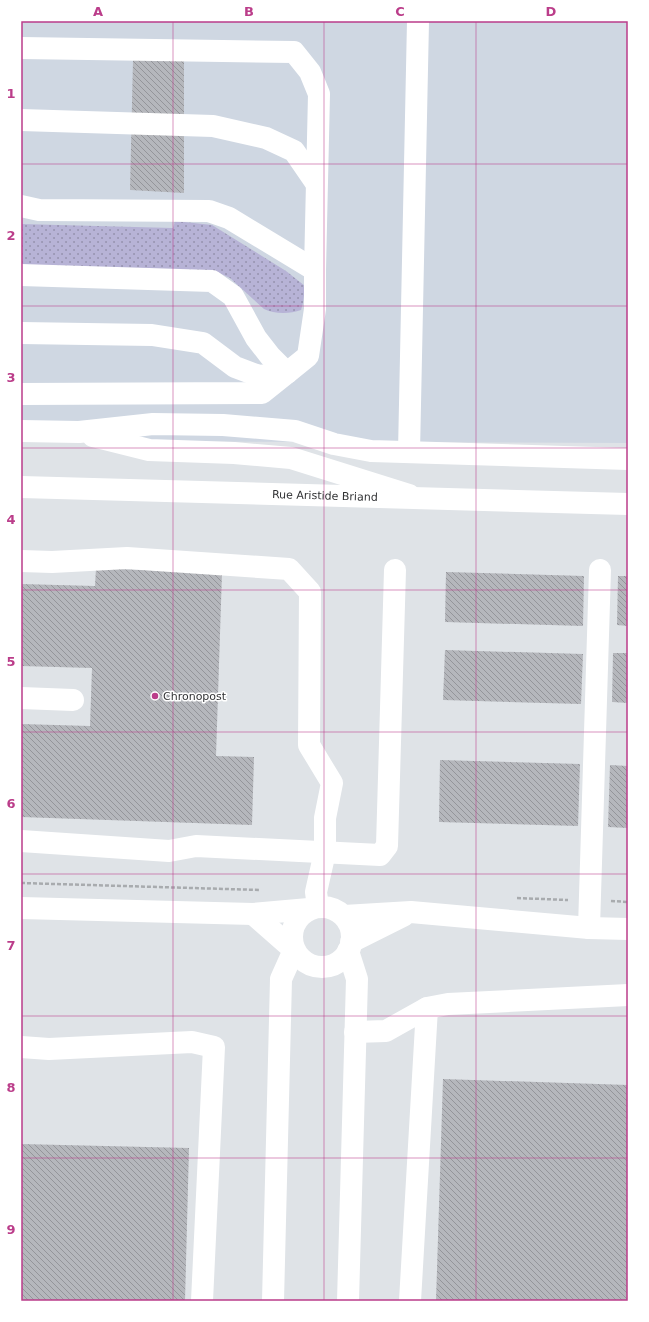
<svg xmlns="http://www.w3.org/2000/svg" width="649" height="1322" font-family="'DejaVu Sans',sans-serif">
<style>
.built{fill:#cfd7e2}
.grass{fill:url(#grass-dots)}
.building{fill:url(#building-back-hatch)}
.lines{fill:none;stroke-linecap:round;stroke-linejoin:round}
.path{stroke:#a8abae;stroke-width:2.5;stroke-dasharray:4 2;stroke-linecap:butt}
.minor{stroke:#fff;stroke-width:22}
.major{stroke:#fff;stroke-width:22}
.grid{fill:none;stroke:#bb3d8a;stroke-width:1;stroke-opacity:0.55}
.poi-dot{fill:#bb3d8a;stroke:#fff;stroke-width:1.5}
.labels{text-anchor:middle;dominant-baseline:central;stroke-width:3;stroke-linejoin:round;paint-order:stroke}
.street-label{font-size:11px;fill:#313234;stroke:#fff}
.poi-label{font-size:11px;fill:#313234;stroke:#fff;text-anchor:start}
.neatline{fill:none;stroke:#bb3d8a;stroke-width:1.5}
.grid-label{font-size:13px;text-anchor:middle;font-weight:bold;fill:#bb3d8a}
</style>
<defs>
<pattern id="grass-dots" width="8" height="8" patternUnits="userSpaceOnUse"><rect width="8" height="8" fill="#b7b3d6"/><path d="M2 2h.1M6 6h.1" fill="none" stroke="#9592ae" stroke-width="1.8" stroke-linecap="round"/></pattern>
<pattern id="building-back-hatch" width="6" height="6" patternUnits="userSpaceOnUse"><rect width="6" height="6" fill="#b5b7bc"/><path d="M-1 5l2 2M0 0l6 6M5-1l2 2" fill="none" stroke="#94959a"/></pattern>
</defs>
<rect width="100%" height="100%" fill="#dfe3e7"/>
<!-- built -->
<path class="built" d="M21 21H628V443L21 441Z"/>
<!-- grass -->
<path class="grass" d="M175 221 212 225 286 271 305 286 303 303 301 310C290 314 274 314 264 309L230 278 215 271 21 265V224L173 228Z"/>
<!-- building -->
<g class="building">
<path d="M184 59V193L130 190 133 60Z"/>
<path d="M96 568 222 573 216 756 254 757 252 825 21 817V724L90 726 92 668 21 666V584L95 586Z"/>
<path d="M446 572 584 576 583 626 445 622Z"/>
<path d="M618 576H628V626L617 625Z"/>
<path d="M445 650 583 654 581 704 443 700Z"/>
<path d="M613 653H628V703L612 702Z"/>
<path d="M440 760 580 764 578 826 439 822Z"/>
<path d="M610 765 628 766V828L608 827Z"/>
<path d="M443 1079 628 1085V1301H436Z"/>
<path d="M21 1144 189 1148 185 1301H21Z"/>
</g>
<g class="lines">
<!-- path -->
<g class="path">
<path d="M21 883 260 890"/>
<path d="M517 898 568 900"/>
<path d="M611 901 628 902"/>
</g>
<!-- minor -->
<g class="minor">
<path d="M21 48 294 52 310 72 319 94 315 270"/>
<path d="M21 120 213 126 266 138 294 151 316 183"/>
<path d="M21 206 39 210 209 211 229 218 315 270V309L308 356 287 373 259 376 235 367 203 343 152 335 21 333"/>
<path d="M21 275 212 281 233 296 256 338 270 356 287 373 262 393 21 394"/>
<path d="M21 431 79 432 153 424 223 425 295 431 334 444 371 451 628 459"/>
<path d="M93 436 149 450 234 453 291 458 409 495"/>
<path d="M409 452 418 21"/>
<path d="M21 561 52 562 127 558 289 569 310 592 309 745 332 783 325 818V852L316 892 318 907"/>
<path d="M21 698 73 700"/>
<path d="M21 841 169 851 196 846 380 855 387 846 395 570"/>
<circle cx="322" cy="937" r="30"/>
<path d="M21 908 253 914 309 909"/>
<path d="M253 914 294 950 281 979 273 1301"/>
<path d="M344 916 411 912 589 928 628 929"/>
<path d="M589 928 600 570"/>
<path d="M351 942 403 916"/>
<path d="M355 1032 386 1031 427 1008 448 1004 628 995"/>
<path d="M21 1047 49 1049 192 1042 214 1047 202 1301"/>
<path d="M348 1301 357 979 348 951"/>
<path d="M410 1301 427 1008"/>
</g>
<!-- major -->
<path class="major" id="s1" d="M21 487 628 504"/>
</g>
<!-- grid -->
<path class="grid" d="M173 21V1301M324 21V1301M476 21V1301M21 164H628M21 306H628M21 448H628M21 590H628M21 732H628M21 874H628M21 1016H628M21 1158H628"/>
<!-- markers -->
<circle class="poi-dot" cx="155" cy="696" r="4"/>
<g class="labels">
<!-- street labels -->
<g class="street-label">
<text stroke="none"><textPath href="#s1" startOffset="304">Rue Aristide Briand</textPath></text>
</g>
<!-- poi labels -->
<g class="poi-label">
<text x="163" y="696">Chronopost</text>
</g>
</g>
<!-- border -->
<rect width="649" height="1322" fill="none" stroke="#ffffff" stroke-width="44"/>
<rect x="22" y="22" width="605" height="1278" class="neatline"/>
<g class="grid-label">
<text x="98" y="16">A</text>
<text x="249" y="16">B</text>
<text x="400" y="16">C</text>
<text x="551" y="16">D</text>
<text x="11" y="98">1</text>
<text x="11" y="240">2</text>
<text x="11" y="382">3</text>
<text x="11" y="524">4</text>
<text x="11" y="666">5</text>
<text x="11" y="808">6</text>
<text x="11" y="950">7</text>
<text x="11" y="1092">8</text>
<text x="11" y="1234">9</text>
</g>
</svg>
